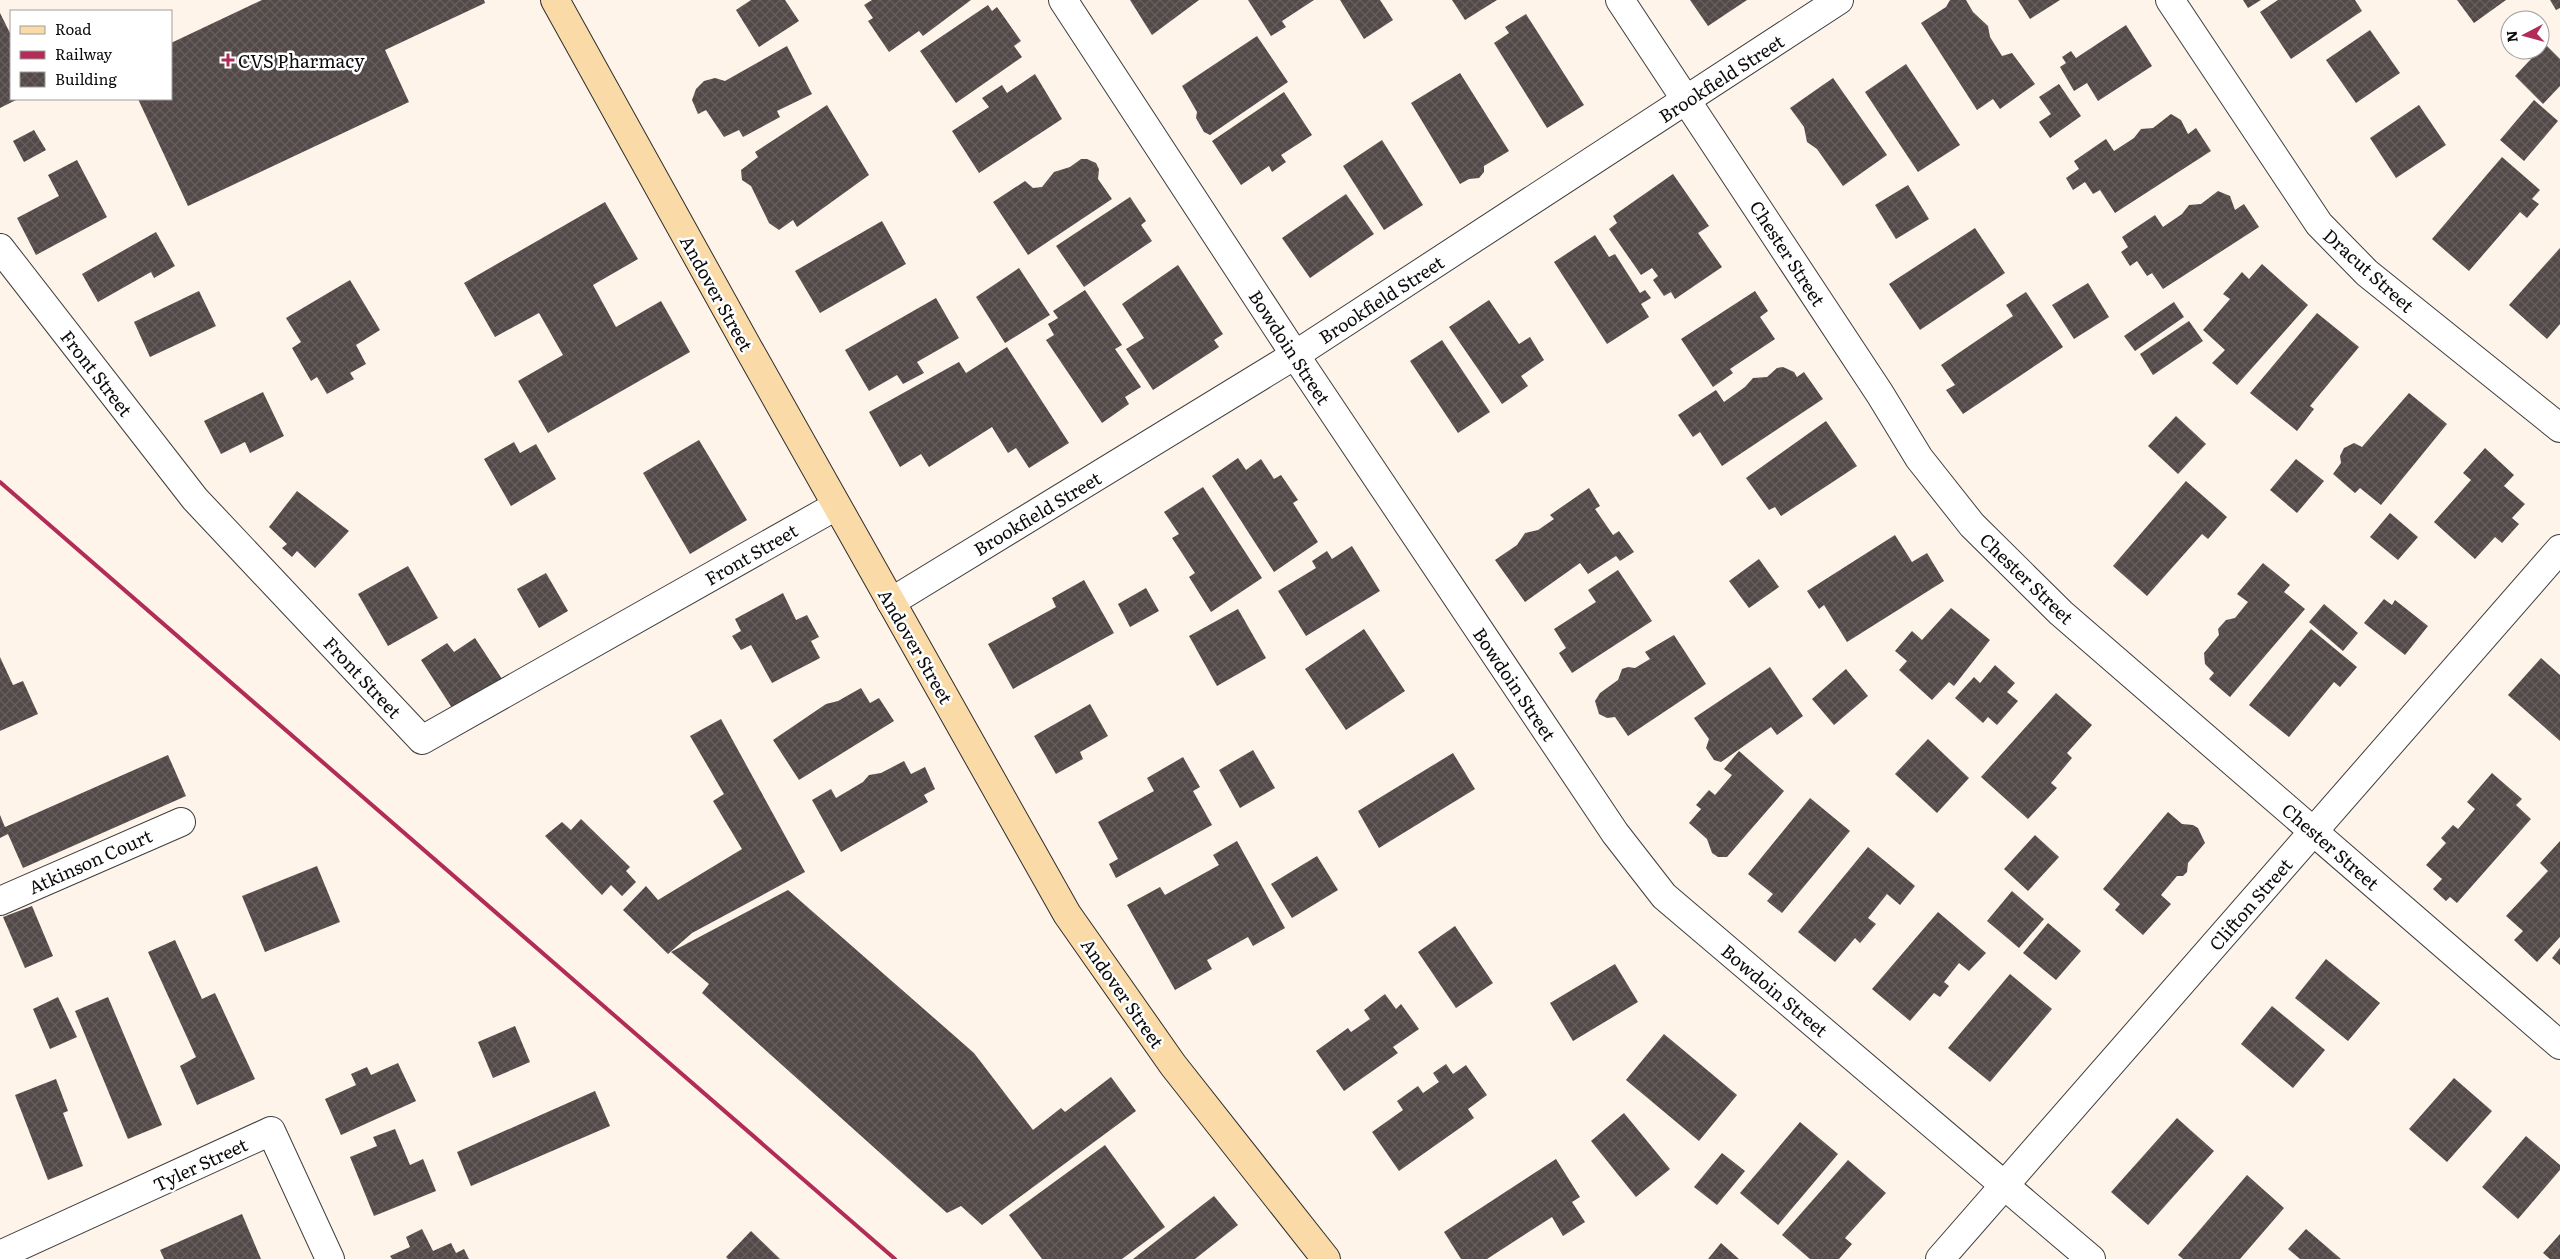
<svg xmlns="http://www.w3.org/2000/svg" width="2560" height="1259" font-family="Literata,serif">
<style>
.building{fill:url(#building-cross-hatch)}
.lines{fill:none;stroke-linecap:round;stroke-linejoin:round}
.street-casing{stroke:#3e3e3e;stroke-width:30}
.secondary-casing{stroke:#2d2d2d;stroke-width:30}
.street{stroke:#fff;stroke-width:28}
.secondary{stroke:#fadba8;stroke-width:28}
.rail{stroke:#b12c56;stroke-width:4}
.poi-dot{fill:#b12c56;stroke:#fff;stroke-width:2}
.labels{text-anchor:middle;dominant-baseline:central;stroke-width:5;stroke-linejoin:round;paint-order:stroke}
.poi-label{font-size:18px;fill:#0b0b0b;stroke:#fff;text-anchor:start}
.street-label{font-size:18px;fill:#0b0b0b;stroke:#fff}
</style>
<defs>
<pattern id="building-cross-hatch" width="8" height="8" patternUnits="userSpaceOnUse" patternTransform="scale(1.25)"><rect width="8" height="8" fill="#524948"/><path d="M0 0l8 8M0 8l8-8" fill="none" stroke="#665f5e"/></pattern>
</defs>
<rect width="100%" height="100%" fill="#fef4e9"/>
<!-- building -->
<g class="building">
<path d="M262 0H484L485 3 385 50 409 102 188 206 138 99H171V43Z"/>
<path d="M751 0H785L799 21 759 47 736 10Z"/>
<path d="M872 0H971L923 36 919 31 889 52 868 21 873 18 864 5Z"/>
<path d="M1130 0H1199L1152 35Z"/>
<path d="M1248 0H1314L1282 21 1286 27 1271 36Z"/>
<path d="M1340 0H1380L1393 20 1364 39Z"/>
<path d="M1452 0H1497L1465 20Z"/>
<path d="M1690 0H1747L1708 26Z"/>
<path d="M1950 0H1966L1973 12 1988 26 1990 37 2002 56 2012 53 2035 84 2000 109 1993 99 1977 110 1921 23 1946 7Z"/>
<path d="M2018 0H2060L2030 19Z"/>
<path d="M2243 0H2261L2248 8Z"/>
<path d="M2278 0H2355L2362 11 2291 59 2260 12Z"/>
<path d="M2457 0H2506L2474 23Z"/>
<path d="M2550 0H2560V8L2556 10Z"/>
<path d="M988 5 992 11 997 7 1021 41 1014 46 1022 57 956 103 920 51Z"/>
<path d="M0 13 11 35V99H18L0 108Z"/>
<path d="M1526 14 1584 105 1547 128 1494 43 1509 33 1505 27Z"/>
<path d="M2126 25 2152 66 2098 101 2087 83 2074 91 2060 67 2066 63 2062 57 2071 51 2076 58Z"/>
<path d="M2370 30 2400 73 2356 103 2326 60Z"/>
<path d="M1257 36 1288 82 1210 135 1204 132 1196 118 1197 112 1182 86Z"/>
<path d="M2545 44 2560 59V86L2543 104 2515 76Z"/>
<path d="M787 46 812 94 777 111 780 117 743 137 739 130 724 137 706 110 698 114 692 100 696 89 704 81 715 78 725 81Z"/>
<path d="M1906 64 1960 145 1918 172 1865 92Z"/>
<path d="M1460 73 1509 151 1484 166V172L1479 178 1469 179 1460 184 1411 103Z"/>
<path d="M1035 74 1062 119 979 173 952 131 989 107 982 98 1002 85 1007 93Z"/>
<path d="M1833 78 1887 155 1843 186 1817 149 1807 142 1804 127 1790 108Z"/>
<path d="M2059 84 2081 116 2050 138 2039 122 2051 114 2039 97Z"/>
<path d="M1284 92 1312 135 1281 155 1286 162 1272 172 1269 166 1241 185 1212 141Z"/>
<path d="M2534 100 2558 121 2524 161 2500 140Z"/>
<path d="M827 105 869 175 797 227 793 220 779 230 769 223 751 186 742 180 741 170 758 157 755 152Z"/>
<path d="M2419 105 2446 145 2396 178 2370 138Z"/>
<path d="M2171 114 2181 120 2188 134 2196 128 2211 151 2115 213 2100 190 2093 194 2085 182 2073 190 2066 178 2079 169 2074 161 2106 139 2114 151 2134 138 2141 129 2153 128Z"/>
<path d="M34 130 46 150 24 162 13 141Z"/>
<path d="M1382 140 1423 205 1384 230 1343 166Z"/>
<path d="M2502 157 2540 190 2532 199 2539 204 2527 218 2520 212 2469 271 2432 239Z"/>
<path d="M1081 159H1087L1096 163 1099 169 1098 179 1112 199 1028 255 993 202 1025 181 1033 188 1042 187 1054 172 1070 167Z"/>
<path d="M77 160 107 217 36 255 17 218 59 196 48 175Z"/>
<path d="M1673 174 1709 226 1698 233 1722 267 1675 299 1671 292 1664 296 1653 280 1658 276 1652 268 1641 275 1609 229 1617 223 1613 216Z"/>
<path d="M1908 185 1929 219 1896 239 1875 205Z"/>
<path d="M2218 191 2230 196 2235 210 2244 204 2259 227 2163 289 2152 273 2147 276 2137 261 2130 266 2121 252 2128 247 2122 237 2155 215 2163 227 2182 214 2189 205 2201 204Z"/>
<path d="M1346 194 1374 234 1310 278 1282 238Z"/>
<path d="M1130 197 1146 221 1141 225 1152 241 1084 287 1056 246Z"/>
<path d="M605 202 638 259 593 285 616 327 661 301 690 352 548 433 518 381 563 355 539 313 495 337 464 283Z"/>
<path d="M882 221 906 264 820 313 795 271Z"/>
<path d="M1975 228 2005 273 1920 330 1889 284Z"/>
<path d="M156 232 175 266 154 278 151 272 98 302 82 274Z"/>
<path d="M1595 235 1609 257 1615 254 1640 293 1645 290 1651 298 1641 304 1649 317 1607 344 1554 262Z"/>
<path d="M2560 248V324L2547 339 2509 305Z"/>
<path d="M2262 264 2308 305 2237 385 2212 363 2225 350 2203 330 2230 299 2223 294 2242 272 2249 279Z"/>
<path d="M1178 265 1223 334 1214 340 1219 347 1153 390 1126 349 1144 338 1122 304Z"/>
<path d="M1019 268 1050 315 1005 343 976 297Z"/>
<path d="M350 280 380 330 356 345 366 364 350 373 354 379 327 394 317 377 311 381 292 348 301 342 286 318Z"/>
<path d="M2088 283 2109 317 2074 339 2052 305Z"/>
<path d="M1085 290 1122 345 1115 349 1141 387 1125 397 1129 404 1102 423 1046 340 1054 335 1048 324 1058 318 1053 311Z"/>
<path d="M199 291 216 326 150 357 134 322Z"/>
<path d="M1755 291 1768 311 1760 317 1775 339 1730 369 1733 373 1713 387 1681 339Z"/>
<path d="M2026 292 2063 347 1963 414 1946 390 1955 385 1941 365 2013 316 2006 305Z"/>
<path d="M936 298 959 338 917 362 924 373 903 384 897 375 869 391 845 350Z"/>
<path d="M1489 300 1519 344 1530 337 1544 360 1521 376 1528 386 1502 404 1449 327Z"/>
<path d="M2174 302 2184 317 2135 351 2124 336Z"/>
<path d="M2317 313 2359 347 2310 406 2314 409 2297 431 2250 393Z"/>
<path d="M2189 321 2203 341 2153 375 2140 354Z"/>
<path d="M1442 340 1490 412 1458 433 1410 361Z"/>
<path d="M1007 347 1069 443 1029 468 1016 448 1008 453 992 427 929 467 921 454 900 467 869 412 959 362 966 373Z"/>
<path d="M1783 367 1794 372 1797 377 1804 372 1823 399 1722 466 1700 432 1693 437 1678 415 1716 390 1724 402 1745 387 1753 378 1767 377 1777 368Z"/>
<path d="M263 392 284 436 250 453 245 442 221 454 204 421Z"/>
<path d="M2409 393 2447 424 2381 505 2360 488 2355 493 2333 474 2341 463 2340 456 2344 448 2354 443 2362 447Z"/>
<path d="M2176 416 2206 444 2178 474 2148 446Z"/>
<path d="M1826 421 1857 466 1781 516 1775 507 1769 510 1746 478Z"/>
<path d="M699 440 747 520 690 554 643 473Z"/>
<path d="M514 442 520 453 536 444 556 479 511 506 484 459Z"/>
<path d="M2485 448 2514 475 2504 486 2525 504 2512 518 2519 524 2502 543 2495 537 2475 559 2434 522 2471 480 2463 473Z"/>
<path d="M1238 458 1246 470 1261 459 1274 479 1281 475 1298 500 1293 503 1318 542 1274 572 1212 476Z"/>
<path d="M2296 459 2324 481 2297 513 2270 490Z"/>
<path d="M2186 481 2227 517 2208 539 2202 534 2147 596 2113 566Z"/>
<path d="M1203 487 1262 578 1211 612 1189 577 1195 573 1172 538 1179 534 1164 512Z"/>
<path d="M1589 488 1600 506 1595 509 1613 535 1619 531 1634 552 1620 561 1616 556 1588 574 1580 563 1525 602 1495 560 1517 545 1525 533 1538 530 1554 519 1550 515Z"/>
<path d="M297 491 349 531 315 568 297 551 292 557 282 548 287 544 269 527Z"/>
<path d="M2390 513 2418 537 2398 560 2370 537Z"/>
<path d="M1895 535 1912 562 1927 553 1944 581 1847 642 1824 605 1819 609 1807 591Z"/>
<path d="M1352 546 1380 591 1306 636 1278 591 1316 568 1312 561 1327 551 1332 559Z"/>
<path d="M1759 559 1779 587 1749 608 1729 581Z"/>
<path d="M2263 563 2290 585 2284 592 2305 609 2230 697 2209 679 2214 673 2205 664 2204 653 2219 635 2218 629 2226 620 2235 618 2248 602 2237 594Z"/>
<path d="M408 566 438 618 388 646 358 594Z"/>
<path d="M1618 570 1652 621 1572 673 1559 653 1566 648 1554 629 1596 602 1588 590Z"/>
<path d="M546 573 568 611 539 628 517 589Z"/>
<path d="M1084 580 1114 633 1013 689 988 644 1056 607 1052 598Z"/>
<path d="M1146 588 1159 611 1130 627 1118 604Z"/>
<path d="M783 593 796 620 807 615 819 637 811 641 820 658 772 683 751 645 741 650 732 636 741 631 735 619Z"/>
<path d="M2384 599 2392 605 2395 600 2428 626 2405 655 2364 623Z"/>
<path d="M2324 604 2358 633 2343 651 2309 622Z"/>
<path d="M1951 608 1990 640 1954 686 1949 682 1932 700 1899 670 1907 661 1895 651 1912 631 1922 640Z"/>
<path d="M1238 609 1266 658 1217 686 1189 636Z"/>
<path d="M1364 629 1405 691 1346 730 1305 669Z"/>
<path d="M2311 629 2357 667 2340 687 2334 682 2289 737 2249 705Z"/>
<path d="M1674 635 1706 684 1628 736 1615 717 1607 718 1599 714 1595 701 1600 693 1618 680 1622 669 1628 667 1635 668 1650 659 1645 652Z"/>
<path d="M475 638 502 679 454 711 421 660 447 643 454 652Z"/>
<path d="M0 657 13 685 23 681 38 714 0 731Z"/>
<path d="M2541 658 2560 675V741L2508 695Z"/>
<path d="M1995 665 2015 683 2007 692 2018 701 1997 725 1988 717 1983 723 1955 698 1974 677 1980 683Z"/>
<path d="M1770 667 1803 716 1777 735 1771 727 1721 762 1714 760 1706 748 1709 739 1694 718Z"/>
<path d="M1846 669 1868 696 1834 725 1812 699Z"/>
<path d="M861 688 870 703 879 698 894 721 799 780 773 740 826 704 838 701Z"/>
<path d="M2056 693 2092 725 2067 753 2072 758 2051 783 2057 788 2028 819 1981 777Z"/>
<path d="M1090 704 1108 736 1080 752 1083 759 1056 774 1034 736Z"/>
<path d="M721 719 805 872 692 933 668 954 623 910 646 886 658 900 742 849 713 801 724 794 690 736Z"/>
<path d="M1928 739 1969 778 1937 813 1895 774Z"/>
<path d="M1253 750 1275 788 1240 808 1219 770Z"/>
<path d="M1739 751 1784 791 1727 857H1718L1712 853 1707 839 1689 823 1701 809 1696 805 1709 790 1715 795 1732 775 1724 769Z"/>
<path d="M1453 753 1475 789 1379 848 1358 811Z"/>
<path d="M168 755 186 796 23 868 8 834 0 838V815L5 827Z"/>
<path d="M1183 757 1200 787 1193 791 1212 825 1116 878 1109 864 1118 859 1098 822 1154 791 1147 778Z"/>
<path d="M904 761 911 774 925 767 935 789 924 795 928 802 841 852 812 800 831 789 836 798 863 782 869 775 881 773Z"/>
<path d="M2492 773 2522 799 2516 805 2531 819 2457 903 2450 897 2446 901 2433 889 2442 879 2426 865 2446 843 2441 838 2453 825 2458 829 2475 809 2467 802Z"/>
<path d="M1810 798 1850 831 1782 913 1767 901 1773 894 1748 874Z"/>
<path d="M2168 812 2182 824 2193 825 2198 828 2205 843 2188 863 2187 872 2183 876H2177L2161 895 2171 904 2143 935 2115 910 2120 904 2103 889Z"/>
<path d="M581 819 630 867 626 871 636 882 622 896 611 885 602 895 545 836 562 822 571 830Z"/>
<path d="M2035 835 2059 857 2028 891 2004 869Z"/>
<path d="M1237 841 1285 928 1253 946 1248 937 1207 960 1212 969 1175 990 1127 905 1160 887 1165 895 1219 865 1213 855Z"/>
<path d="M2560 841V937L2537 962 2514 940 2523 931 2506 916 2548 871 2540 863Z"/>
<path d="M1868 847 1915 886 1900 905 1887 894 1868 918 1876 924 1860 943 1855 938 1835 962 1798 932Z"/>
<path d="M1317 856 1338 890 1292 918 1271 884Z"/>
<path d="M317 866 340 922 265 952 242 896Z"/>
<path d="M788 890 974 1053 1033 1130 1061 1108 1065 1112 1111 1077 1136 1111 982 1225 961 1206 947 1213 702 993 709 984 671 952Z"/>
<path d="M2012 891 2044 919 2019 948 1987 921Z"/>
<path d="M32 906 53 956 25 968 3 917Z"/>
<path d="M1938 912 1986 953 1969 971 1959 963 1944 982 1949 986 1940 997 1934 993 1910 1021 1872 989Z"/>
<path d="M2048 923 2081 951 2056 980 2023 953Z"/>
<path d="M1455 926 1493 983 1456 1008 1418 952Z"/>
<path d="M175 940 202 999 215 993 255 1079 197 1105 180 1066 196 1057 148 952Z"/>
<path d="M2560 948V965L2552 958Z"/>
<path d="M2326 959 2380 1003 2348 1041 2295 998Z"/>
<path d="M1615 964 1638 1002 1573 1041 1550 1003Z"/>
<path d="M2010 974 2052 1009 1990 1082 1948 1048Z"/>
<path d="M1385 994 1396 1009 1401 1004 1419 1029 1393 1047 1398 1053 1344 1091 1316 1051 1348 1028 1351 1032 1370 1019 1364 1010Z"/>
<path d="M58 997 77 1037 50 1049 33 1009Z"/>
<path d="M108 997 162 1125 128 1139 75 1011Z"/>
<path d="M2272 1006 2325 1050 2293 1088 2241 1044Z"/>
<path d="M515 1026 530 1062 493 1078 478 1042Z"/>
<path d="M1664 1034 1737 1095 1699 1141 1626 1080Z"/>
<path d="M398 1063 416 1101 341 1135 325 1099 356 1085 351 1074 367 1067 371 1075Z"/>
<path d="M1446 1064 1453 1074 1466 1065 1487 1095 1468 1109 1474 1118 1399 1171 1372 1132 1403 1110 1397 1101 1418 1086 1423 1093 1439 1082 1433 1073Z"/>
<path d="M2454 1078 2492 1111 2447 1162 2409 1129Z"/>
<path d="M56 1079 68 1111 63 1113 83 1166 48 1180 15 1095Z"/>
<path d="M595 1091 610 1126 471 1186 457 1152Z"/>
<path d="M1624 1113 1670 1169 1636 1197 1591 1141Z"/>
<path d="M2177 1118 2214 1151 2148 1225 2111 1192Z"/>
<path d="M1800 1122 1838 1154 1778 1225 1740 1193Z"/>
<path d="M395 1129 410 1165 423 1159 436 1191 374 1216 350 1157 377 1146 373 1137Z"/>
<path d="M2526 1136 2560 1165V1170L2518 1219 2482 1187Z"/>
<path d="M1105 1145 1165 1227 1122 1259H1042L1009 1215Z"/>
<path d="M1722 1153 1745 1171 1717 1205 1694 1187Z"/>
<path d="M1556 1159 1580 1197 1572 1202 1585 1222 1563 1236 1552 1217 1487 1259H1461L1444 1232Z"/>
<path d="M1848 1160 1886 1193 1845 1238 1852 1244 1839 1259H1810L1782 1235Z"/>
<path d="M2247 1175 2284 1208 2240 1259H2183L2178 1255Z"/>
<path d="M1214 1196 1238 1225 1195 1259H1133Z"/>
<path d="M242 1214 261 1259H164L160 1250Z"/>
<path d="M422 1229 433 1251 451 1243 456 1253 464 1249 469 1259H392L390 1256 410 1247 406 1237Z"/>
<path d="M2306 1229 2341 1259H2300L2288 1249Z"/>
<path d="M751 1231 780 1259H728L726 1257Z"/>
<path d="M2560 1234V1259H2550L2543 1253Z"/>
<path d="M1721 1243 1739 1259H1708Z"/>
</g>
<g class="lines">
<defs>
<g id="street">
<path d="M1063 0 1295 355 1615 833 1664 896 2091 1259"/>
<path d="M1620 0 1880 394 1919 458 1972 525 2061 613 2560 1045"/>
<path d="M2170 0 2319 224 2367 273 2560 428"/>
<path d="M0 248 195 499 422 740 836 506"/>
<path d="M891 602 1295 355 1839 0"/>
<path d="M0 901 181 822"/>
<path d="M0 1255 271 1131 330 1259"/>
<path d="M1940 1259 2560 549"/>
</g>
<path id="secondary" d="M555 0 747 346 1067 914 1173 1065 1326 1259"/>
</defs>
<!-- street casing -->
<use href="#street" class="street-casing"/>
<!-- secondary casing -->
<use href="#secondary" class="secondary-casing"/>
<!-- street -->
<use href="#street" class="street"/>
<!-- secondary -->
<use href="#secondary" class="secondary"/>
<!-- rail -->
<path class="rail" d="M0 482 895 1259"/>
</g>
<!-- markers -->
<path class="poi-dot" d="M225.5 52.5h5v5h5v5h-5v5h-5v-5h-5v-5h5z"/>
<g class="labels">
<!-- poi labels -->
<g class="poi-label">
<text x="238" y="60">CVS Pharmacy</text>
</g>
<!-- street labels -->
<g class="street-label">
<text transform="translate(1721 78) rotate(-33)">Brookfield Street</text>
<text transform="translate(1788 253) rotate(57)">Chester Street</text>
<text transform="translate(2369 270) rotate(42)">Dracut Street</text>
<text transform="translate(717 293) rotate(61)">Andover Street</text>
<text transform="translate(1381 299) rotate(-33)">Brookfield Street</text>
<text transform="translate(1290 347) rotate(57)">Bowdoin Street</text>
<text transform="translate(97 373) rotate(52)">Front Street</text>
<text transform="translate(1037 513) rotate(-31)">Brookfield Street</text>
<text transform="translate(751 554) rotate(-30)">Front Street</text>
<text transform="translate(2027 578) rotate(44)">Chester Street</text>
<text transform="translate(916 646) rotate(60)">Andover Street</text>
<text transform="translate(363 677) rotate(47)">Front Street</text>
<text transform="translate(1515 684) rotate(56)">Bowdoin Street</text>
<text transform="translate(2331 846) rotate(41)">Chester Street</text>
<text transform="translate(90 861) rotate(-24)">Atkinson Court</text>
<text transform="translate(2250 904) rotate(-49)">Clifton Street</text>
<text transform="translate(1775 990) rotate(40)">Bowdoin Street</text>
<text transform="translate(1123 993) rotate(55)">Andover Street</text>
<text transform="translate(200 1164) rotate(-25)">Tyler Street</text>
</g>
</g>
<!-- legend -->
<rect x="10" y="10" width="162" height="90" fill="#ffffff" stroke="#9d9d9d"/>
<rect x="20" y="26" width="25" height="8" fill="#fadba8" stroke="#9d9d9d"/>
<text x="55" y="35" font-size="15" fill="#0b0b0b">Road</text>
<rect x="20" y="51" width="25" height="8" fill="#b12c56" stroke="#9d9d9d"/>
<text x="55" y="60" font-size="15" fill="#0b0b0b">Railway</text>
<rect x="20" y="72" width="25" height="15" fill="url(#building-cross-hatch)" stroke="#9d9d9d"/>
<text x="55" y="85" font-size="15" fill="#0b0b0b">Building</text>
<!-- north arrow -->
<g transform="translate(2525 35) rotate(264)"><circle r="24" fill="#ffffff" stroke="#9d9d9d"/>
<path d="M0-4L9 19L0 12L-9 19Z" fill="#b12c56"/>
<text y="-8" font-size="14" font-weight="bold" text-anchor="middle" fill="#0b0b0b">N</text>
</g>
</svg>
